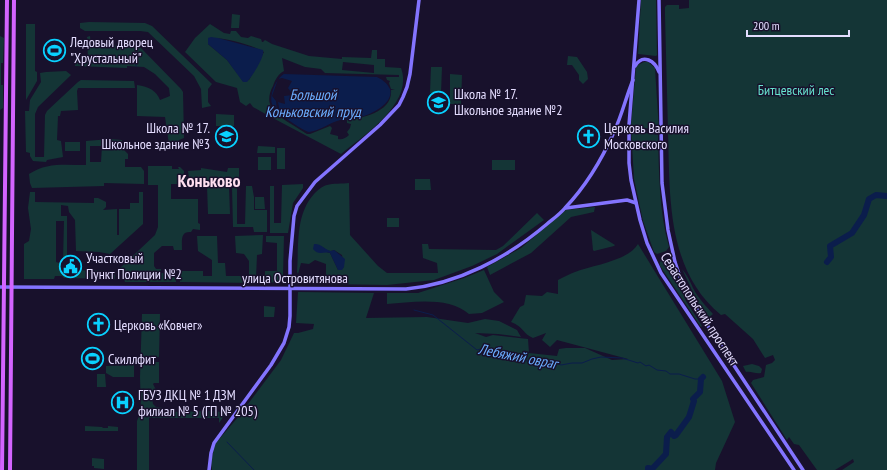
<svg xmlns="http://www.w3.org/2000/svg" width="887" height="470" font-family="'PT Sans Narrow',sans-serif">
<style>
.green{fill:#143536;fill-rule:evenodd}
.water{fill:#0b1d4c}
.pier{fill:#18112c}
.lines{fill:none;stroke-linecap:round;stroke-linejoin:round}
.stream{stroke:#0b1d4c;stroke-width:1}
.river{stroke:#0b1d4c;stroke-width:6}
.secondary{stroke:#8374ff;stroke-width:3.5}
.primary{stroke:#d364ff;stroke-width:4}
.labels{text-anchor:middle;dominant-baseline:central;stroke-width:3;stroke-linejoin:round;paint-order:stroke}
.poi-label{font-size:14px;fill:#e4ddff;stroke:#18112c;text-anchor:start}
.park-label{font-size:14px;fill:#66e2ce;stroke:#18112c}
.street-label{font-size:14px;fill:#e4ddff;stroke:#18112c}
.water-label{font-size:15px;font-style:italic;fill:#6badff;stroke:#18112c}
.district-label{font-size:18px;font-weight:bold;fill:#ffdff0;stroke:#18112c}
</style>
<rect width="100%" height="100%" fill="#18112c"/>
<!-- green -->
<g class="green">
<path d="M641 0H656L657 55 656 56 638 54Z"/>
<path d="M689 0H887V470H842L854 462 853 459 835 470H817L799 445 794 444 789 437 787 440 751 383 753 380 764 377 766 365 772 363 775 360 773 355 765 358 753 339 725 314 721 315C666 270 670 195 668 131 667 92 666 54 665 15V7L667 5H679V9L689 8Z"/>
<path d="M232 14 240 15 239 28H231Z"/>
<path d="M89 22 145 23 152 26 212 84 208 89V102L211 106 202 108 201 89 194 76 148 32 140 31H85L80 28V23Z"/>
<path d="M26 24H35V71L37 72V81L26 100Z"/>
<path d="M210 24 224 33 230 34 231 31H236L241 37 248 38 251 36 261 39 262 42H263L265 40 272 44 309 56 342 59V57L371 58 372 50H377V59H385V67L401 68C414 103 364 135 341 154L269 116 253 107 250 103 246 106 240 102 237 88 216 82 185 52 195 38ZM208 38C225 37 250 44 264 52L249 80 243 81 227 60 208 44ZM282 58 305 67 321 69 325 73 399 75V77H386L387 80 390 81 389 83 391 89H395L391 90C393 112 362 118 347 120V123L351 124 350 128 347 132 349 135C346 138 342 140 338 139V136L330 134 332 128 330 126 310 134H307C297 127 274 116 270 104 268 99 270 91 273 86 275 80 278 74 284 71ZM343 62 374 65V73L342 70Z"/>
<path d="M0 36 4 38 3 63H1V85H3V108L0 110Z"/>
<path d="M90 36 91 45 137 46 140 47 181 89 183 92 184 138 179 140 180 144H169L165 117 137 116V85C149 87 156 90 160 100L170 96 169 88 155 74 144 67 127 66V68L75 66V61L88 60 87 37Z"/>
<path d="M568 56 577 57 587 72 588 79 583 84 579 80V75L572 65H567Z"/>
<path d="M644 62H648L655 68 659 131 631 125 636 67 638 65Z"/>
<path d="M431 67H442L441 93H430Z"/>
<path d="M66 71 71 75 38 107 35 114V157H44L45 115 47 111 78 82 81 80 134 81 135 88H78L77 91 78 110 61 111 60 116H58L57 140 61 141 63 157 47 160 46 162 33 161 30 156V153L26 152 25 111H29L30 100 41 82 40 73 46 72Z"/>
<path d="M450 74 462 75 461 104H450Z"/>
<path d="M216 114 234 115V126H216Z"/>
<path d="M631 128 645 133 658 135C659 173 659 211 669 247L666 251 657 254 654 252 643 221 634 179Z"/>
<path d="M110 139 122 140 123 149 128 154V159H125V167H141L144 171V184L104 183V186L32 188 30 183 29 174C47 162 65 165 86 165V141ZM90 146H102L101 162H90Z"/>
<rect x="65" y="142" width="15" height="9"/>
<path d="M258 146 275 147V153H257Z"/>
<rect x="277" y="148" width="8" height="21"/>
<rect x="258" y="157" width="13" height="13"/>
<rect x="492" y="160" width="23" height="10"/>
<path d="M148 166H172V169H179L178 167H180L184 171V175L189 180V184H171V199H198V223L200 224V230L193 229 191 232C180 231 182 241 182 250H174L173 246H162L154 253V266L156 269H161V273L176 274V282H125L120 268 155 235 158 227V185H148Z"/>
<path d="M201 168 227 172 228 168H239V178H232L231 182 194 184 189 178 188 171 201 170Z"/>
<path d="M415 179H430L431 190H415Z"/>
<path d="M349 183 350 235 378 266 387 273H438L437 263 423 258 422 244H428L429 249 496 250 503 246 537 213 544 220 497 254 472 266 434 280 387 285 328 284 326 282V264L315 260 309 264 301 263 298 274 297 272C299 246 295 215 314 194 317 191 322 186 327 185 333 183 342 184 349 183ZM323 247C327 251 330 252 334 250L342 255 344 267 338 270 330 253 326 252Z"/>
<path d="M303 184V188L293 203 288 233H270V186H274V223H281L282 185Z"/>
<path d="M207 186H229L230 214H208Z"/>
<path d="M246 186H252L254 197V210H267V232H254L253 227H233L232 188H237V224H245Z"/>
<path d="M30 192H35V202L94 203V198H98L106 202V207L103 210 117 209V235H119V209H130V203H139V192H143V224L110 254 99 252 76 251 75 220 69 212 68 206 61 205V216H67V258L63 261 64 221H56V262L62 264 66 270 115 271V279L64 278 62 276H55L54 279H24V244L29 241 31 229 28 208Z"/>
<path d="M255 197H264L265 209H255Z"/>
<path d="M595 207 594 212 571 217 531 253 490 275 487 267 521 248 566 210Z"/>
<rect x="387" y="218" width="12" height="9"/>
<path d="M591 230 615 245 614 246 594 251 593 250Z"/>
<path d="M263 235 262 254 257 255 256 278H262V283L180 282V271H203V276H212V260L198 251 197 236H217L218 263H225L226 276H249V261L244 254 236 253 235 236Z"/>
<path d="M266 236H284L283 275 278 282 265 283V271H277V243L266 242Z"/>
<path d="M638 244 722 381 735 422 716 463 715 470H212L211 462 215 444 239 416 281 360 294 333H298L313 329 314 324 296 323 298 292 374 293 366 318 427 317 468 323 485 319 499 321 517 330 521 337 498 334 475 333 486 337 493 335 528 339 529 353 557 356 559 349 566 348H585L612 360 628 359 557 340 550 347 542 340 546 333 533 338C523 334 523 326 511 322L520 307 524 305 526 295 542 296 547 292 558 294V280C564 277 569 274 575 272 593 265 628 261 638 244Z"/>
<path d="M667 258 676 276 686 301 702 326 701 327 660 266V262L663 259Z"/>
<path d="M682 269C687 275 690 281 693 288 698 298 706 306 713 314L708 318 697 301Z"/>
<path d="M484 270 494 292 504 302 482 313 469 314C449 296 412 302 387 304V293H418L464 278Z"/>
<path d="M264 306 275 307 274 317H264Z"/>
<path d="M142 314H160L159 357 145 358 146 362H159V383H154L153 384 156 390 160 394 159 397 149 393 155 396V398H152L153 404 156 407 163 408 166 412 215 411 226 413 219 423V418H149V470H137V421L141 411 140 377Z"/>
<path d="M752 364 759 366 762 369 761 373C755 374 751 371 746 372L743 366Z"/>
<path d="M134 365V377H113L106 373V366Z"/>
<path d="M97 374H105L106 387H97Z"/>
<path d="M85 426 102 427 103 428H108V426L118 427V431H85Z"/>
<path d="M92 458 104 459V469L94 468V466H92Z"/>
</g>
<!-- water -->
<g class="water">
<path d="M211 37 218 38 263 50C265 57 252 76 247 82H243L227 60 208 44V38Z"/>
<path d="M284 74 377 77C383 80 387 83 390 89 394 102 374 113 364 116 356 119 346 118 337 121 328 124 319 131 309 132 301 130 274 111 272 104 269 95 276 79 284 74Z"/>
<path d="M314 244C321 243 325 250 331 251L334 250 345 259 344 267 342 270H338L330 253C323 251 319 256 313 249Z"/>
</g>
<!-- pier -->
<path class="pier" d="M282 78 292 81 288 88 293 95 284 96 285 104 278 102 280 113 277 111 276 101 272 96 278 79Z"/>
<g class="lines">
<!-- stream -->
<g class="stream">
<path d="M136 60V66"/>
<path d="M414 310 433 315 477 350C483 348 490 348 496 353L507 352C514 358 532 365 541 360L545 363H556L561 365 572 363H582L592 359 601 357 622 358 638 363 640 362 646 366 649 365 657 370 666 371 670 374H679L695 379H701"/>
<path d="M227 442 254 470"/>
</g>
<!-- river -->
<g class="river">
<path d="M827 262 831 257 830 246 852 233 864 215 869 199 876 195 887 196"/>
<path d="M648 470V468L652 469 666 454 667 437 671 432 674 436 676 435 689 417 694 401 693 399 700 392 701 379 703 377"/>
</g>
<!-- secondary -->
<g class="secondary">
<path d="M639 0 629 125V163L631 180 640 220 647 243 661 273 794 470"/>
<path d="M659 0 662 183 668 230 675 262 680 277 696 308 803 470"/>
<path d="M635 66C643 53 655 61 659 72"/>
<path d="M566 208 627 200 636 203"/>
<path d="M0 287 406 289C458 284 507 258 547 224 553 219 560 214 565 208 586 186 602 159 614 132 622 115 626 97 633 80"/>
<path d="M209 470 211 453 214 443 271 365 284 343 289 327 290 316V261L294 216 297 206 315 182 380 125 399 105 403 97 407 87 410 74 419 0"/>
</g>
<!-- primary -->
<g class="primary">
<path d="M2 470 7 0"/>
<path d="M10 470 14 0"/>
</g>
</g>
<!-- icons -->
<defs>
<symbol id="stadium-ring" viewBox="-11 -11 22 22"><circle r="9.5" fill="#18112c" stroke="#09d1ff" stroke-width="1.5"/><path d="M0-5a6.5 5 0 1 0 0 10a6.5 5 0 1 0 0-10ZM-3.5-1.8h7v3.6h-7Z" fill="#09d1ff"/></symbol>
<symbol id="school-ring" viewBox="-11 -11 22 22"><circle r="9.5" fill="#18112c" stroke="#09d1ff" stroke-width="1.5"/><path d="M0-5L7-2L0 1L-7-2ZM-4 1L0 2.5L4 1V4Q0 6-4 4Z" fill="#09d1ff"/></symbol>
<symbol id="church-ring" viewBox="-11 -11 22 22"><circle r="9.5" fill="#18112c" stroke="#09d1ff" stroke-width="1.5"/><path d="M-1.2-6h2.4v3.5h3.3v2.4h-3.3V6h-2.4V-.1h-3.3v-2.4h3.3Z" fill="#09d1ff"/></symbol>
<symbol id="civic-ring" viewBox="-11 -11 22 22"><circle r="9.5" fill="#18112c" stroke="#09d1ff" stroke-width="1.5"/><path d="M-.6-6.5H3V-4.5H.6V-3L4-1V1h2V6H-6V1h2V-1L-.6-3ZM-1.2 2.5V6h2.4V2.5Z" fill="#09d1ff"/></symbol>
<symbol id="hospital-ring" viewBox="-11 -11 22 22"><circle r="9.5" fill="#18112c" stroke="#09d1ff" stroke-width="1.5"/><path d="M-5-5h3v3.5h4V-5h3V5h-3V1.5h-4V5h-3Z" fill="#09d1ff"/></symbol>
</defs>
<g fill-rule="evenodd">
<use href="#stadium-ring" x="42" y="38" width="25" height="25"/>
<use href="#school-ring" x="426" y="90" width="25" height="25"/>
<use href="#school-ring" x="214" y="124" width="25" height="25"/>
<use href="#church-ring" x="576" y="124" width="25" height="25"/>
<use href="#civic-ring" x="58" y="254" width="25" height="25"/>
<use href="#church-ring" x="86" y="312" width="25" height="25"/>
<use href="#stadium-ring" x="80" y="346" width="25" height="25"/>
<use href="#hospital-ring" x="110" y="390" width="25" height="25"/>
</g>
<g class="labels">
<!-- poi labels -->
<g class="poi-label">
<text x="70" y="42">Ледовый дворец<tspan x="70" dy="16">"Хрустальный"</tspan></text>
<text x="454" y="94">Школа № 17.<tspan x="454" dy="16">Школьное здание №2</tspan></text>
<text x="210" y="128" text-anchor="end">Школа № 17.<tspan x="210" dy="16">Школьное здание №3</tspan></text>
<text x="604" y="128">Церковь Василия<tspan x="604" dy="16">Московского</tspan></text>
<text x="86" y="258">Участковый<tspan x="86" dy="16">Пункт Полиции №2</tspan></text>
<text x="114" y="325">Церковь «Ковчег»</text>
<text x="108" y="359">Скиллфит</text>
<text x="138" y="395">ГБУЗ ДКЦ № 1 ДЗМ<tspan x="138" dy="16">филиал № 5 (ГП № 205)</tspan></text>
</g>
<!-- park labels -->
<g class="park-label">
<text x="796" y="90">Битцевский лес</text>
</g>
<!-- street labels -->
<g class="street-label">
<text x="295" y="278">улица Островитянова</text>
<text transform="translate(700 309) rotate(57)">Севастопольский проспект</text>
</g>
<!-- water labels -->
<g class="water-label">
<text x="313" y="94">Большой<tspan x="313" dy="17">Коньковский пруд</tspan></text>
<text transform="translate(518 356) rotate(11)">Лебяжий овраг</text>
</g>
<!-- district labels -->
<g class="district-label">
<text x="209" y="180">Коньково</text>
</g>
</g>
<!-- scale -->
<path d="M747 30v6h102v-6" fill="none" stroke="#e4ddff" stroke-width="2"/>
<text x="753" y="30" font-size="12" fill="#e4ddff" stroke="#18112c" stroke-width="3" paint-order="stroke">200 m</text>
</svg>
